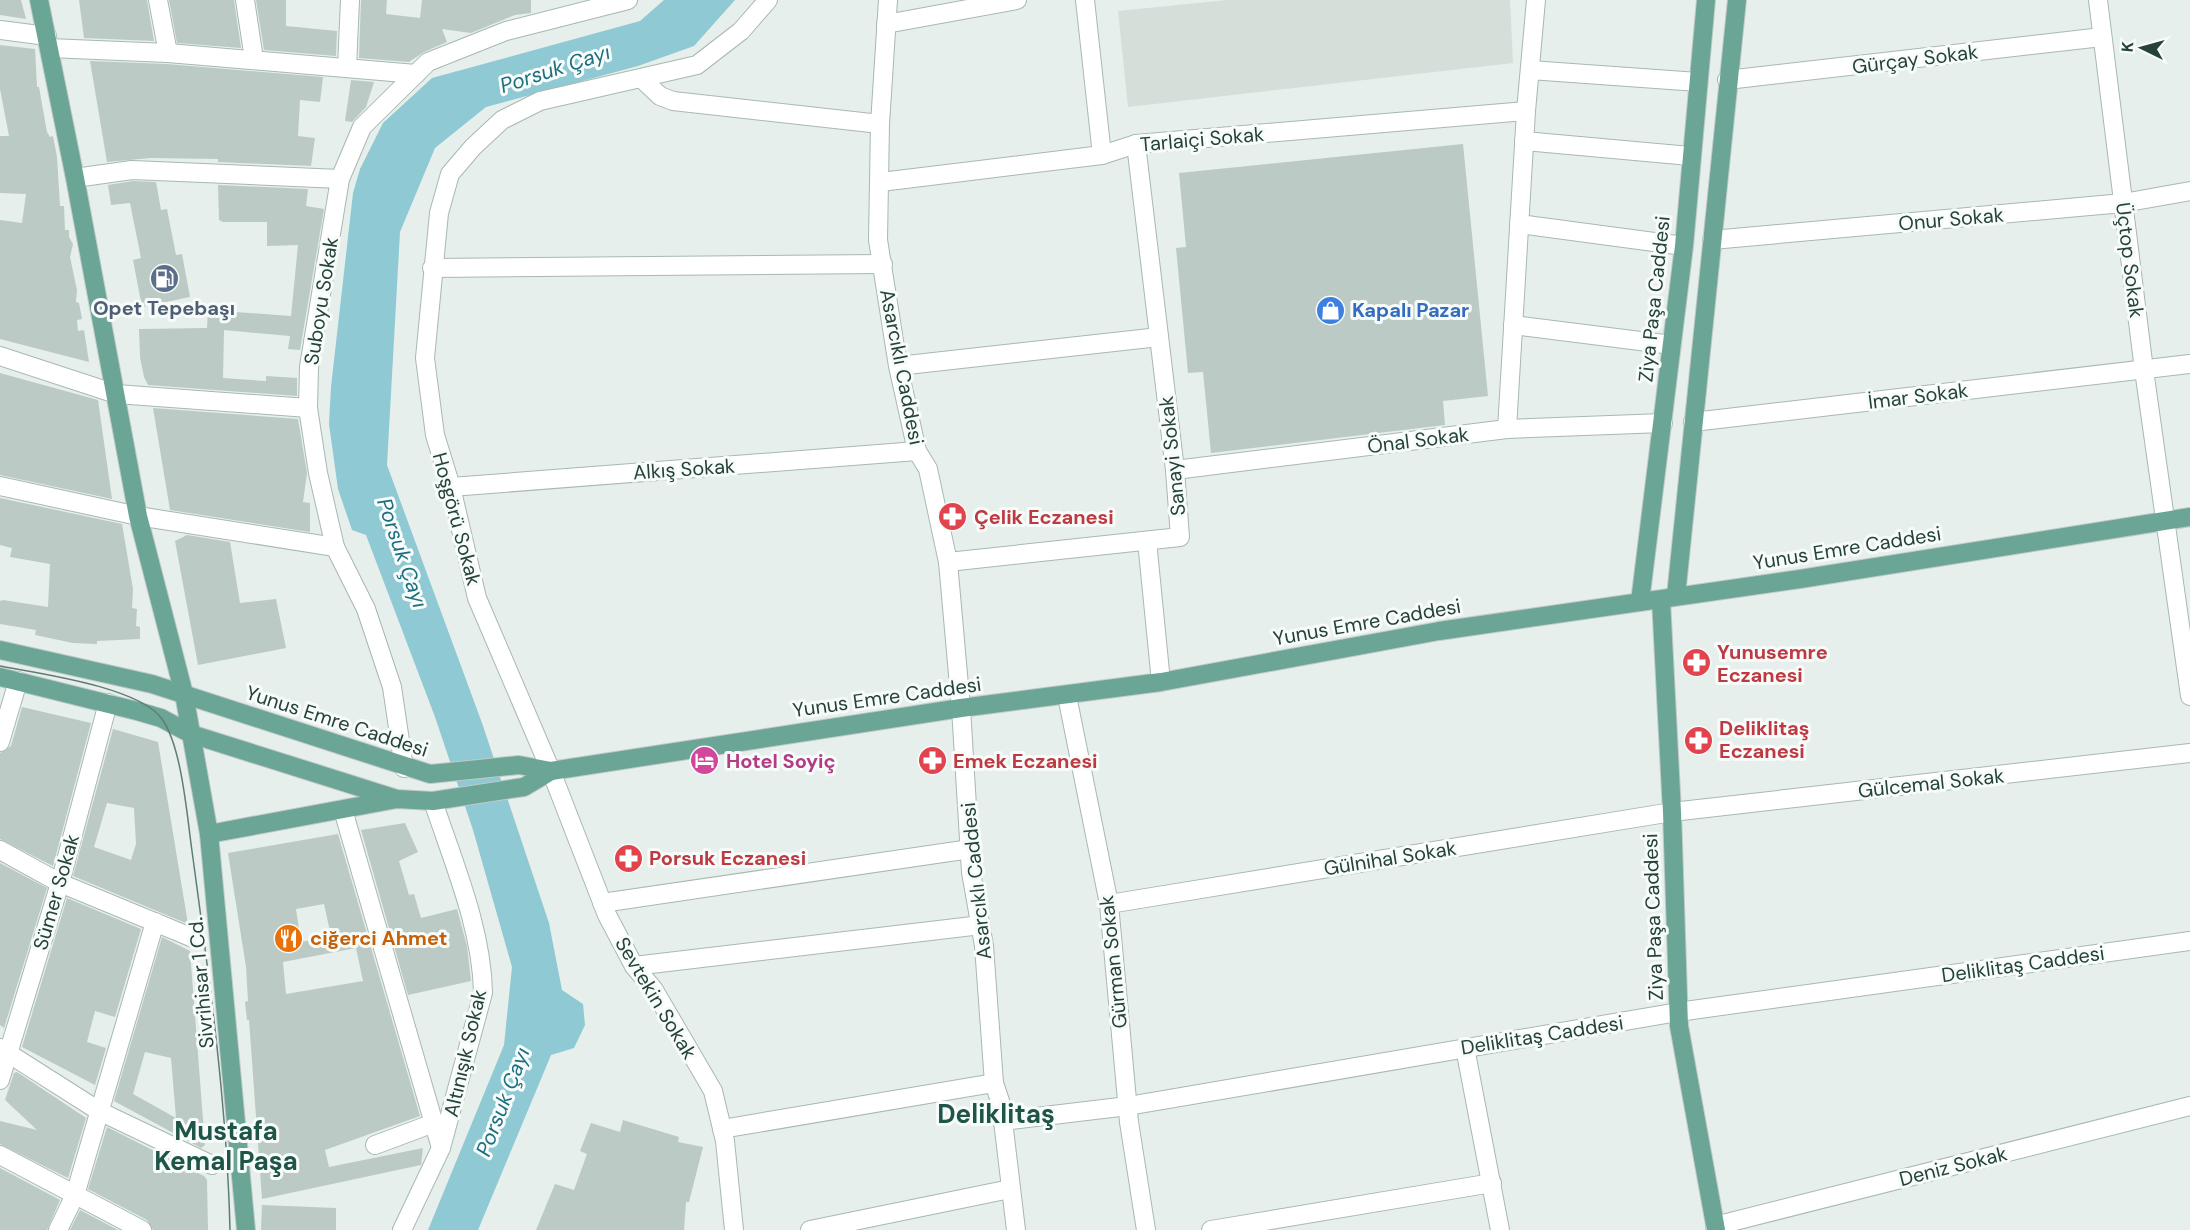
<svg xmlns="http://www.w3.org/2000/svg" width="2190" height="1230" font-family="'DM Sans',sans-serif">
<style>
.built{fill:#d4dfda}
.water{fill:#8ec9d4}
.building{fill:#bbcac4;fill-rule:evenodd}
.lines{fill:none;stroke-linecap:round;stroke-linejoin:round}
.minor-casing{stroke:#a8b8b2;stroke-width:20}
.major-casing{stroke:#c2cac8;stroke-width:20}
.minor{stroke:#fff;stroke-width:18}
.major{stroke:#6aa596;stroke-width:18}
.tram{stroke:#5f7d75;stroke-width:1.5}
.labels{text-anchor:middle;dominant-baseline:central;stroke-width:6;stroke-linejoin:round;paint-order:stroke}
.street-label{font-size:20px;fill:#24423a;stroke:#f7fbf9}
.service-label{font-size:20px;font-weight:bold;fill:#4e5e75;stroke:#f7fbf9}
.shop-label{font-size:20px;font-weight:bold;fill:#366cbe;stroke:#f7fbf9;text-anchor:start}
.health-label{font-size:20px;font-weight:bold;fill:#be3a42;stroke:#f7fbf9;text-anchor:start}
.hotel-label{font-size:20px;font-weight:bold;fill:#b23c85;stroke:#f7fbf9;text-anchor:start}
.food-label{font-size:20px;font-weight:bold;fill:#c56008;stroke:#f7fbf9;text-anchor:start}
.water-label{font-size:21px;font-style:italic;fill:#1c6f80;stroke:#f7fbf9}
.district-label{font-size:26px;font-weight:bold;fill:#1f5548;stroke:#f7fbf9}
</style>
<rect width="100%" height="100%" fill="#e6efeb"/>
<!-- built -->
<path class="built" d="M1227 0H1510L1513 63 1128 107 1118 11Z"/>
<!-- water -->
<path class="water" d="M664 0H735L694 46 638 66 486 107 435 148 400 232 387 465 482 723 549 923 562 990 583 1004 585 1025 574 1048 551 1055 478 1230H428L504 1045 512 967 473 830 435 717 366 535 352 530 338 489 329 424 331 387 353 193 360 169 383 123 432 78 640 21Z"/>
<!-- building -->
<g class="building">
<path d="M0 0H21L26 19 0 15Z"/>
<path d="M79 0H147L154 41 84 38Z"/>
<path d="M169 0H234L241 48 177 43Z"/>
<path d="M256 0H286V26L337 31 336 56 264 50Z"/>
<path d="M361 0H387L386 14 420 18 422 0H531V13L515 15 471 33 442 29 447 42 424 52 409 62 359 58Z"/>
<path d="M0 45 35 49 37 87H39L47 132 50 137 53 136 57 157 60 206H64L65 230H69V237L73 244 70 257 77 290 76 302 79 303 82 319 77 320 78 331 84 330 89 362 0 339V220L22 223 26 194 0 193V136H9L0 89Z"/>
<path d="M90 61 167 64 323 77 320 102 300 100 298 136 315 138 311 166 218 162V159L151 158 107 162Z"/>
<path d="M351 80 374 82 366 107 352 122 345 121Z"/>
<path d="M1463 144 1488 396 1443 401 1445 425 1211 453 1203 372 1188 373 1176 248 1186 247 1179 173Z"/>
<path d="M133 181 156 182 161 210 167 209 176 255 182 254 190 297 142 307 133 260 141 258 130 203 111 205 108 185Z"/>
<path d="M218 185 308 189 306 206 324 209 300 350 288 349 290 336 224 330 223 378 266 381V376L297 378V396L148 385 144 377 140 357 139 329 207 328 208 310 291 316 298 245 267 246V222H223L219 220Z"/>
<path d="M0 373 98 400 112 499 0 475Z"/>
<path d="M153 408 298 419 307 473 303 502 310 503V532L170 510Z"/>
<path d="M0 498 122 524 133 589 132 608 137 609 136 626 140 627V639L97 641V644L73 643 35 635 36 630 0 624V601L3 600 48 607 50 564 10 557 12 548 0 545Z"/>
<path d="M187 535 230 542 240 603 276 599 286 648 198 665 175 541Z"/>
<path d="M22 707 91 723 53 866 0 839V753L11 746Z"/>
<path d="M113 729 158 742 188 924 73 876ZM107 803 134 808 136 844 131 860 94 847Z"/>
<path d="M405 823 418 852 399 861 409 895 414 894 421 918 457 909 467 946 471 981 408 995 361 830Z"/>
<path d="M338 834 420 1116 325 1150 329 1167 423 1148 421 1165 262 1199 249 1020H247L245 1002 248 1001 246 967 228 853ZM324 904 331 936 301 942 296 909ZM356 948 363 981 286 994 283 962Z"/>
<path d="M0 863 47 888 4 1028 0 1025Z"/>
<path d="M67 898 141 929 115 1017 95 1011 87 1042 106 1048 95 1085 22 1047Z"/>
<path d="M162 937 190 951 205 1145 201 1148 114 1101ZM145 1052 171 1058 176 1118 133 1094Z"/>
<path d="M17 1072 86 1118 68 1178 0 1144V1121L37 1130 5 1100 14 1073Z"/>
<path d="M623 1120 679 1137 678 1142 703 1147 689 1202H686L684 1230H536L555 1184 574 1190 587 1154 580 1151 591 1123 620 1132Z"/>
<path d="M107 1127 204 1176 207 1180 208 1230H153L147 1220 88 1189Z"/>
<path d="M0 1168 60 1200 47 1230H0Z"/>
<path d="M262 1205 336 1208V1230H261Z"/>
<path d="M80 1210 118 1230H70Z"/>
</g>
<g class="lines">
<defs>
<g id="minor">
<path d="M158 0 168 53"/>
<path d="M245 0 254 59"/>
<path d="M888 0 880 124 878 240 898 366 917 451 928 469 948 562 961 708 971 872 984 946 994 1083 1001 1104 1016 1230"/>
<path d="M1085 0 1102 155"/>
<path d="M2098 0 2144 370 2190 696"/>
<path d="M886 24 1017 0"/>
<path d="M0 30 47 36"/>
<path d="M49 48 168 53 416 74"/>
<path d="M347 68 350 0"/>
<path d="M1530 70 1698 82"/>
<path d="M642 79 660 96 673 101 880 124"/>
<path d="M1727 80 2102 37"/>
<path d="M1524 141 1690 156"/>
<path d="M75 178 132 170 340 179"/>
<path d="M881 182 1102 155 1136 144 1526 111"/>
<path d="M1519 224 1684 246"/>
<path d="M1712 240 2123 203 2190 191"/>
<path d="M432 268 883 264"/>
<path d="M1513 325 1672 345"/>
<path d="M0 356 116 394 308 408"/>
<path d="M898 366 1159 337"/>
<path d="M1693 422 2190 364"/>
<path d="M1507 429 1526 111 1536 0"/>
<path d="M1175 470 1507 429 1663 423"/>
<path d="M0 486 138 516 335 547"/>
<path d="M451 487 917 451"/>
<path d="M1147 541 1161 682"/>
<path d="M948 562 1180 537 1175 470 1136 144"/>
<path d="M1067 696 1109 904 1129 1122 1146 1230"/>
<path d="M0 742 18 681"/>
<path d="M404 768 392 687 366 609 335 547 318 473 308 408 309 367 340 179 362 127 428 62 506 31 628 0"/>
<path d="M343 810 441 1148"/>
<path d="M0 850 60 883 193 938"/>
<path d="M602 903 970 849"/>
<path d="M1109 904 1672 812 2190 753"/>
<path d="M634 966 981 925"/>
<path d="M0 1048 99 1111 212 1165"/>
<path d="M1465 1048 1500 1230"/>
<path d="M0 1080 60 883 108 703"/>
<path d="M1002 1121 1128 1106 1678 1012 2190 941"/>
<path d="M722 1129 994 1083"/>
<path d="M375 1145 434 1123"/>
<path d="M0 1155 142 1230"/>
<path d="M1715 1226 2190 1106"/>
<path d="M58 1230 75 1195 155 922"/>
<path d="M402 1230 441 1148 483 993C482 928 453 862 433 801"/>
<path d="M734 1230 725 1141 713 1091 654 990 634 966 607 915 551 771 477 598 451 487 435 435 425 358 439 213 450 174 473 147 502 120 540 101 697 65 741 31 768 0"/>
<path d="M810 1230 1010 1189"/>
<path d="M1211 1230 1492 1183"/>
</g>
<g id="major">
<path d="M39 0 75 178 138 516 184 694 209 834 246 1230"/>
<path d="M1676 596 1737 0"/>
<path d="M1661 600 1672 812 1679 1026 1716 1230"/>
<path d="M1640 602 1684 246 1706 0"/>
<path d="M0 650 152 684 430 774 519 765 551 771 961 708 1161 682 1439 631 1800 579 2190 517"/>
<path d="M0 677 137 711 161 718 191 734 397 799"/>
<path d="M209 834 397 799 433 801 524 787 551 771"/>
</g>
</defs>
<!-- minor casing -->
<use href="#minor" class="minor-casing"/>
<!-- major casing -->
<use href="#major" class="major-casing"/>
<!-- minor -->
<use href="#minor" class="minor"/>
<!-- major -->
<use href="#major" class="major"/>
<!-- tram -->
<path class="tram" d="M0 666C37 673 140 687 162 719 182 747 187 816 192 851 209 976 227 1104 230 1230"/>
</g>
<!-- icons -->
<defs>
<symbol id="fuel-disc" viewBox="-11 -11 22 22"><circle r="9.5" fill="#5c6f8a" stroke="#f7fbf9"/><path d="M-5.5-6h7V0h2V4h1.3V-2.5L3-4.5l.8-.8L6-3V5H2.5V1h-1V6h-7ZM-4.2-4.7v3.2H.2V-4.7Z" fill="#fff"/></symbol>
<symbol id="shop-disc" viewBox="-11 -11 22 22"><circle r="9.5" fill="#3f7fe0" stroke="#f7fbf9"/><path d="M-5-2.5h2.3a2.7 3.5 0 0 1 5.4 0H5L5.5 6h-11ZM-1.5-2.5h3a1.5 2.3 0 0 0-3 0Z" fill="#fff"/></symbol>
<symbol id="pharmacy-disc" viewBox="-11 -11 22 22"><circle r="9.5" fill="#e0444e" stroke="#f7fbf9"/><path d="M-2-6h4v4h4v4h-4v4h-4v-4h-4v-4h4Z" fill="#fff"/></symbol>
<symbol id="hotel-disc" viewBox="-11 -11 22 22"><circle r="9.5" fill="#d1479c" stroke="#f7fbf9"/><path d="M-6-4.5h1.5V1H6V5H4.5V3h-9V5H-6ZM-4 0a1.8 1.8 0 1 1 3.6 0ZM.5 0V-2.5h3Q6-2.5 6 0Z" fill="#fff"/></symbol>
<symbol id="restaurant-disc" viewBox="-11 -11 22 22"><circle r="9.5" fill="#e8710a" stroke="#f7fbf9"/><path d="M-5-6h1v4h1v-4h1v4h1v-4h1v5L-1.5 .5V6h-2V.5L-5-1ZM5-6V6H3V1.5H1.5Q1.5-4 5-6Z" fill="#fff"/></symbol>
</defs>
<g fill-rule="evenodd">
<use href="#fuel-disc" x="148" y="262" width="33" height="33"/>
<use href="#shop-disc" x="1314" y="294" width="33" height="33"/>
<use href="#pharmacy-disc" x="936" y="500" width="33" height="33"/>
<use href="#pharmacy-disc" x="1680" y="646" width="33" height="33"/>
<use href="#pharmacy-disc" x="1682" y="724" width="33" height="33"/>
<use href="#hotel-disc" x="688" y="744" width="33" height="33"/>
<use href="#pharmacy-disc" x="916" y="744" width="33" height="33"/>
<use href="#pharmacy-disc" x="612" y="842" width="33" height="33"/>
<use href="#restaurant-disc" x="272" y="922" width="33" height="33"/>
</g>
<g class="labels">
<!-- street labels -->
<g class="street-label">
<text transform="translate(1915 59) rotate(-7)">Gürçay Sokak</text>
<text transform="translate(1202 139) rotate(-5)">Tarlaiçi Sokak</text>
<text transform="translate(1951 219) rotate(-5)">Onur Sokak</text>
<text transform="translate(2130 260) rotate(83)">Üçtop Sokak</text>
<text transform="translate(1654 299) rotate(-84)">Ziya Paşa Caddesi</text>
<text transform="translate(321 301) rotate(-81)">Suboyu Sokak</text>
<text transform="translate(902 367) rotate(79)">Asarcıklı Caddesi</text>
<text transform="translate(1918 396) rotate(-7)">İmar Sokak</text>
<text transform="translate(1418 440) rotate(-7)">Önal Sokak</text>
<text transform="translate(1172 456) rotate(-96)">Sanayi Sokak</text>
<text transform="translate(684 469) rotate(-4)">Alkış Sokak</text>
<text transform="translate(457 519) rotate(75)">Hoşgörü Sokak</text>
<text transform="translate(1847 548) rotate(-9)">Yunus Emre Caddesi</text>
<text transform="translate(1367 622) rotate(-10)">Yunus Emre Caddesi</text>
<text transform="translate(887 697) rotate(-8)">Yunus Emre Caddesi</text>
<text transform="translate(337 721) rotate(18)">Yunus Emre Caddesi</text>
<text transform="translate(1931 783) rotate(-6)">Gülcemal Sokak</text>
<text transform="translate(1390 858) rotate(-9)">Gülnihal Sokak</text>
<text transform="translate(976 881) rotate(-96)">Asarcıklı Caddesi</text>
<text transform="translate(56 892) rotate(-74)">Sümer Sokak</text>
<text transform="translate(1653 917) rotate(-92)">Ziya Paşa Caddesi</text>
<text transform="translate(1113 962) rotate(-96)">Gürman Sokak</text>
<text transform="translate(2023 964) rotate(-8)">Deliklitaş Caddesi</text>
<text transform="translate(201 983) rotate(-95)">Sivrihisar 1 Cd.</text>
<text transform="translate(656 998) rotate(59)">Sevtekin Sokak</text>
<text transform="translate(1542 1035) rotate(-9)">Deliklitaş Caddesi</text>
<text transform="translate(465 1053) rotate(-77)">Altınışık Sokak</text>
<text transform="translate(1953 1166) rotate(-14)">Deniz Sokak</text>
</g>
<!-- service labels -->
<g class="service-label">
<text x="164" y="308">Opet Tepebaşı</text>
</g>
<!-- shop labels -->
<g class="shop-label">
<text x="1352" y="310">Kapalı Pazar</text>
</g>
<!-- health labels -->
<g class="health-label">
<text x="974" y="517">Çelik Eczanesi</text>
<text x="1717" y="652">Yunusemre<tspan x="1717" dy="23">Eczanesi</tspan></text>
<text x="1719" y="728">Deliklitaş<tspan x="1719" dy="23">Eczanesi</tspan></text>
<text x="953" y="761">Emek Eczanesi</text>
<text x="649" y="858">Porsuk Eczanesi</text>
</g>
<!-- hotel labels -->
<g class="hotel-label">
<text x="726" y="761">Hotel Soyiç</text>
</g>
<!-- food labels -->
<g class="food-label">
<text x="310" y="938">ciğerci Ahmet</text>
</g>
<!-- water labels -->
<g class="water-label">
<text transform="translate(555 69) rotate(-18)">Porsuk Çayı</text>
<text transform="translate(402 553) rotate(71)">Porsuk Çayı</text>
<text transform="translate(503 1102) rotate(-69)">Porsuk Çayı</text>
</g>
<!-- district labels -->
<g class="district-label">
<text x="996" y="1114">Deliklitaş</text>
<text x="226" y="1131">Mustafa<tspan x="226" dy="30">Kemal Paşa</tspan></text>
</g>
</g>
<!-- north arrow -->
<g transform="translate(2142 48) rotate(275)" stroke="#f7fbf9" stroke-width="4.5" paint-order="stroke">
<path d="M0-4.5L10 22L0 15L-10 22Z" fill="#24423a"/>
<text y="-9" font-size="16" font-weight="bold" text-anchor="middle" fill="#24423a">K</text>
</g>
</svg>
